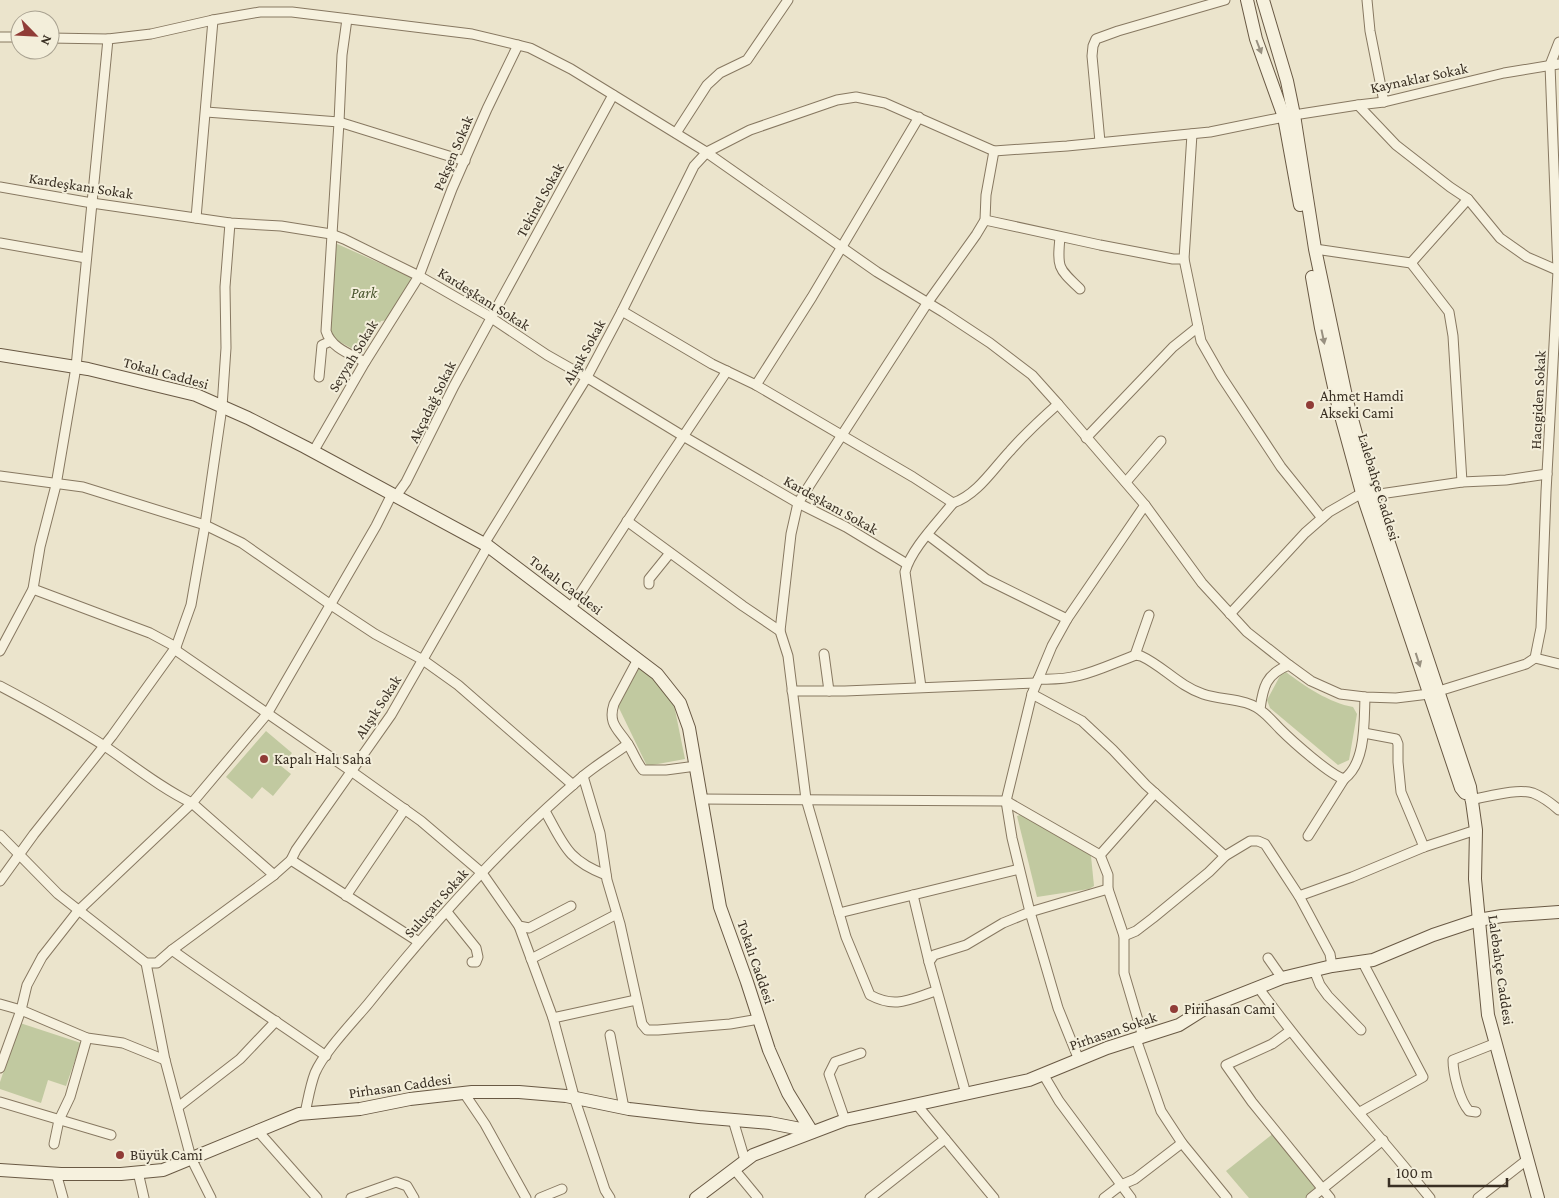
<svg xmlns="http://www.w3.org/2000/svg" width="1559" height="1198" font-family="'Crimson Pro',serif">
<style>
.green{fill:#c1c9a0}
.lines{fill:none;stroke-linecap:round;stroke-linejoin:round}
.street-casing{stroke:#877861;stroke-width:11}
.secondary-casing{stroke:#695944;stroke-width:14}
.street{stroke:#f6f1de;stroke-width:9}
.secondary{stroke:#f6f1de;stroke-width:12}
.oneway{fill:#989080}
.poi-dot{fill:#903c37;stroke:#f3eeda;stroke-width:2}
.labels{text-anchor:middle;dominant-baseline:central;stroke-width:4;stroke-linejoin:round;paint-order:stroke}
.street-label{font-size:15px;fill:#392f23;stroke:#f3eeda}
.park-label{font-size:15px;font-style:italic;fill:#47532b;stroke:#f3eeda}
.poi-label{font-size:15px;fill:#392f23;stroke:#f3eeda;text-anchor:start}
</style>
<rect width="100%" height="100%" fill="#ebe4cc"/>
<!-- green -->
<g class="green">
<path d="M335 243 411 277V280L389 320 381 321 362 354 329 336Z"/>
<path d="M639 667 657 680 673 700 685 759 647 766 618 706Z"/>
<path d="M1286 672C1304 686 1330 703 1353 707L1357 714 1349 760 1338 765 1270 708 1267 700 1281 674Z"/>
<path d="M266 731 292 753 281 766 291 774 273 796 262 787 252 799 226 777Z"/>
<path d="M1023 814 1087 851 1091 856 1094 886 1089 889 1037 897 1017 816Z"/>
<path d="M20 1023 81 1043 66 1086 48 1080 41 1103 0 1089V1082Z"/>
<path d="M1275 1132 1316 1183V1189L1305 1198H1249L1226 1171Z"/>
</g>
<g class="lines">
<defs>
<g id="street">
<path d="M1367 0 1370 31 1384 102"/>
<path d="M0 37H20"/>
<path d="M50 38 108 39"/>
<path d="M1358 105 1396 145 1450 187 1468 199 1500 238 1527 257 1559 271"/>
<path d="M206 112 339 122 342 55 347 19"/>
<path d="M676 133 707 85 720 73 747 60 788 0"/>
<path d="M1100 142 1092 56 1093 46 1096 39 1118 31 1225 0"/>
<path d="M0 187 92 203 230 223 281 226 331 234 344 239 419 276 487 315 547 355 591 380 683 436 798 503 846 527 907 564"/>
<path d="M196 218 213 20 260 12H292L472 34 530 48 571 69 703 150 877 272 943 312 990 343 1032 375 1058 404C1041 419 1025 434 1010 451 993 469 977 495 953 503L913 477 756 385 712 364 622 311"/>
<path d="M985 220 1100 245 1173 259H1184L1201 341 1221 376 1281 467 1322 518"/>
<path d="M1060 237C1057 268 1058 268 1080 289"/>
<path d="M0 243 86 258"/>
<path d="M1315 249 1411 263"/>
<path d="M1184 259 1192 134"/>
<path d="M365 362C350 354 331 348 326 331L339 122 465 161"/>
<path d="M319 377 322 345 331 341"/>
<path d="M756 385 812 297 919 117"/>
<path d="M1058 404 1145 505 1202 583 1247 632 1289 665 1311 681 1340 694 1365 697 1396 698 1429 694 1439 691 1526 664 1535 658 1541 628 1546 492 1558 271 1550 65 1559 42"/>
<path d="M1086 438 1173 347 1198 327"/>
<path d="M313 452 365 362 419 276 452 189 487 109 518 45"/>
<path d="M0 476 83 487 205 525 242 543 331 605 375 634 423 660 458 685 573 785"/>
<path d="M1126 482 1161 441"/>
<path d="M1462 482 1453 336 1449 312 1411 263 1468 199"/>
<path d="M1373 495 1462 482 1506 480 1547 474"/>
<path d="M396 496 406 482 454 386 613 95"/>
<path d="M627 521 743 606 780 631 788 656 806 799 846 937 870 995C896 1009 910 999 936 991"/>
<path d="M928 535 986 579 1067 619"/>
<path d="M484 544 587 377 622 311 694 166 707 152 750 130 837 100 856 97 885 103 994 151 1067 146 1210 132 1294 115 1358 105 1384 102 1504 73 1559 64"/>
<path d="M649 584V579L670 553"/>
<path d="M33 589 150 633 176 647"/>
<path d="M570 609 662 468 727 371"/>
<path d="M1230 614 1305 533 1329 512 1362 493"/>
<path d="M780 631 791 534 798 503 928 302 976 235 985 220 986 195 994 151"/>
<path d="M174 649 351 771 421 821 482 873 519 926 529 928 571 906"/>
<path d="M0 651 33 589 40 547 56 485 76 367 108 39 151 34 213 20"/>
<path d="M824 654 829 691"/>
<path d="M1135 655 1149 615"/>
<path d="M1535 658 1559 664"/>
<path d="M638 659 614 704C607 725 620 730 629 746 634 754 637 763 643 770H666L696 766"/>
<path d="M1038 679C1080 681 1098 669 1136 655L1141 656C1163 666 1179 686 1203 694 1223 701 1247 697 1264 713 1270 718 1275 724 1280 729 1292 741 1330 775 1344 779 1366 763 1364 722 1365 697"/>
<path d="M0 686C36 705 72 725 106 747 134 766 161 788 192 803L274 875"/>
<path d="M921 687 905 572C911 549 938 522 953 503"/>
<path d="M792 691H845L1036 683"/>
<path d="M1032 694 1082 721 1113 750 1146 785 1225 856"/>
<path d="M1260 709C1263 687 1266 674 1289 665"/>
<path d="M1364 733 1396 739 1398 744V762L1401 792 1424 847"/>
<path d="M583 776 600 833 607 880 620 924 642 1024 647 1030H658L730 1024 759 1019"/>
<path d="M701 799 1006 801 1100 855 1108 875V889L1124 936V973L1143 1037"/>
<path d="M1470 800C1488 797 1516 788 1533 793 1543 797 1551 803 1559 810"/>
<path d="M545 811C564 845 567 860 606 875"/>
<path d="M0 835 58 894 146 963H157L172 950 274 875 291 860 296 850 391 715 488 546"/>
<path d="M1308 836 1344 779"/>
<path d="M1100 855 1155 793"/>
<path d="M291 860 419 942"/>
<path d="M0 881 34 834 112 736 176 647 191 605 205 525 222 407 226 348 225 287 230 223"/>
<path d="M913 895 929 962"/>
<path d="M346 896 405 809"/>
<path d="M1299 896 1352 877 1424 847 1476 830"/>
<path d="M447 912 476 948 478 957 476 962H472"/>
<path d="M839 913 1019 869"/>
<path d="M519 926 553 1018 636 1000"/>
<path d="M1124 936 1136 931 1153 918 1209 872 1225 856 1250 841H1258L1265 844 1299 896 1330 954 1332 966"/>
<path d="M172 950C223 987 275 1020 326 1056"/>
<path d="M1268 958 1282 978"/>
<path d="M531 959 617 914"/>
<path d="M146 963 165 1060 191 1158 211 1198"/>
<path d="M1314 970 1320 985 1328 996 1361 1030"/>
<path d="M1258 987C1311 1061 1373 1127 1430 1198"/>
<path d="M0 1004 21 1010 87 1038 123 1043 165 1060"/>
<path d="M553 1018 575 1100 605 1190 610 1198"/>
<path d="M1290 1031 1272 1044 1226 1065 1252 1102 1330 1198"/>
<path d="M610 1035 624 1108"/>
<path d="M1136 1039 1161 1111 1182 1143 1227 1198"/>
<path d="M1079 1060 1058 1008 1030 912 1012 838 1006 801 1032 694 1052 646 1067 619 1145 505"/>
<path d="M0 1068 21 1010 27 985 42 957 78 911 192 803 267 714 376 526 392 494"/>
<path d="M1043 1074 1059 1101 1131 1198"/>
<path d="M464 1093 485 1124 526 1198"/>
<path d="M966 1094 929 962 934 955 966 945 1003 923 1030 912 1108 889"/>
<path d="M0 1102 111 1135"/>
<path d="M917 1105 994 1198"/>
<path d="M178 1107 240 1059 276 1021"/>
<path d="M1360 1112 1423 1077 1362 961"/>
<path d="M1476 1112 1469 1111C1460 1101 1453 1074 1453 1060L1496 1043"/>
<path d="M305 1113C308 1100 310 1086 315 1073 324 1052 353 1022 368 1004 433 923 503 844 582 777 596 765 613 755 628 744"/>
<path d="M733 1120 745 1160"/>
<path d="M845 1120 829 1074 835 1062 861 1053"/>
<path d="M257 1130 317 1198"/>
<path d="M54 1144 59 1120 70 1097 87 1038"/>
<path d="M734 1169 758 1198"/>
<path d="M138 1172 144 1198"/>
<path d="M56 1173 63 1198"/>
<path d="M351 1198 396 1182 407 1186 414 1198"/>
<path d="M540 1198 562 1189"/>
<path d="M870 1198 945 1139"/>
<path d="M1104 1198 1121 1185 1135 1179 1182 1143"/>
<path d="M1311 1198 1383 1140"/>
<path d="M1478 1198 1528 1159"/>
</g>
<g id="secondary">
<path d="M1247 0 1256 39 1284 117 1300 205"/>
<path d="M1263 0 1287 81 1294 115 1315 249 1347 401 1373 495 1470 787 1476 830 1475 879 1488 1015 1538 1198"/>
<path d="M1312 277 1321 328 1338 405 1362 493 1461 788 1465 793"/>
<path d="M0 355 88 369 196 395 248 418 305 447 488 546 657 674 680 703 689 728 720 907 747 982 769 1050 788 1093 812 1132"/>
<path d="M0 1170 61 1174H121L163 1170 299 1114 360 1109 410 1099 472 1092H519L566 1096 629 1109 699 1117 770 1123 811 1131"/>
<path d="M696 1198 753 1155 845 1120 1029 1080 1107 1048 1179 1025 1206 1008 1282 978 1332 966 1373 960 1433 935 1478 920 1502 916 1559 912"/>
</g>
</defs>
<!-- street casing -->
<use href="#street" class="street-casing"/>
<!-- secondary casing -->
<use href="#secondary" class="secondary-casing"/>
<!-- street -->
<use href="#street" class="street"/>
<!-- secondary -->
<use href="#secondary" class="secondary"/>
</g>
<!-- one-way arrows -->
<defs><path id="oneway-solid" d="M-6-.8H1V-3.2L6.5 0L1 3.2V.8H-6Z" transform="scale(1.25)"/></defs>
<g class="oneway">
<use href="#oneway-solid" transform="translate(1259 47) rotate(69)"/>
<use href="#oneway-solid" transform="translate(1323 337) rotate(78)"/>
<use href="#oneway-solid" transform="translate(1418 660) rotate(72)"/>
</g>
<!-- markers -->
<g class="poi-dot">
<circle cx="1310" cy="405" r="5"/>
<circle cx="264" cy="759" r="5"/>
<circle cx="1174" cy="1009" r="5"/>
<circle cx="120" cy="1155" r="5"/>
</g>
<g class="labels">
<!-- street labels -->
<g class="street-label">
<text transform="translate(1419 78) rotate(-12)">Kaynaklar Sokak</text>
<text transform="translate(453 153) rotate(-67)">Pekşen Sokak</text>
<text transform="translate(81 186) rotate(9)">Kardeşkanı Sokak</text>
<text transform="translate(540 200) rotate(-61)">Tekinel Sokak</text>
<text transform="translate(484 299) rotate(32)">Kardeşkanı Sokak</text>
<text transform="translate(584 352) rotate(-61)">Alışık Sokak</text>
<text transform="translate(353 356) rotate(-59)">Seyyah Sokak</text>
<text transform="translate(166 373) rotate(15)">Tokalı Caddesi</text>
<text transform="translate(1538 400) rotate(-87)">Hacıgiden Sokak</text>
<text transform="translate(432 402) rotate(-64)">Akçadağ Sokak</text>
<text transform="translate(1379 487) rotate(73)">Lalebahçe Caddesi</text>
<text transform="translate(831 505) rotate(29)">Kardeşkanı Sokak</text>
<text transform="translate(566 585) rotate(37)">Tokalı Caddesi</text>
<text transform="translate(378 707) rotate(-57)">Alışık Sokak</text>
<text transform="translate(436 903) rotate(-48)">Suluçatı Sokak</text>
<text transform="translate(756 962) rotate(71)">Tokalı Caddesi</text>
<text transform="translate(1501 970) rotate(82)">Lalebahçe Caddesi</text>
<text transform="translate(1113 1031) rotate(-19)">Pirhasan Sokak</text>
<text transform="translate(400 1086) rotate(-8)">Pirhasan Caddesi</text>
</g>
<!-- park labels -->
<g class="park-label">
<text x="364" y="293">Park</text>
</g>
<!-- poi labels -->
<g class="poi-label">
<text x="1320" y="396">Ahmet Hamdi<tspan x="1320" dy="17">Akseki Cami</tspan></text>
<text x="274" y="759">Kapalı Halı Saha</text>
<text x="1184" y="1009">Pirihasan Cami</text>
<text x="130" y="1155">Büyük Cami</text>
</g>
</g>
<!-- north arrow -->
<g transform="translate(35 35) rotate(114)"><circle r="24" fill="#f3eeda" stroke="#a9a291"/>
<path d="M0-4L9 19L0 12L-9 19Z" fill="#903c37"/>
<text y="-8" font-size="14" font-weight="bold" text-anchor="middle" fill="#392f23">N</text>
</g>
<!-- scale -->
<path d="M1389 1178v8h118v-8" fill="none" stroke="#392f23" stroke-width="2.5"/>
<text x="1396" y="1178" font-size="15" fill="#392f23" stroke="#f3eeda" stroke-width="4" paint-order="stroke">100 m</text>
</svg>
